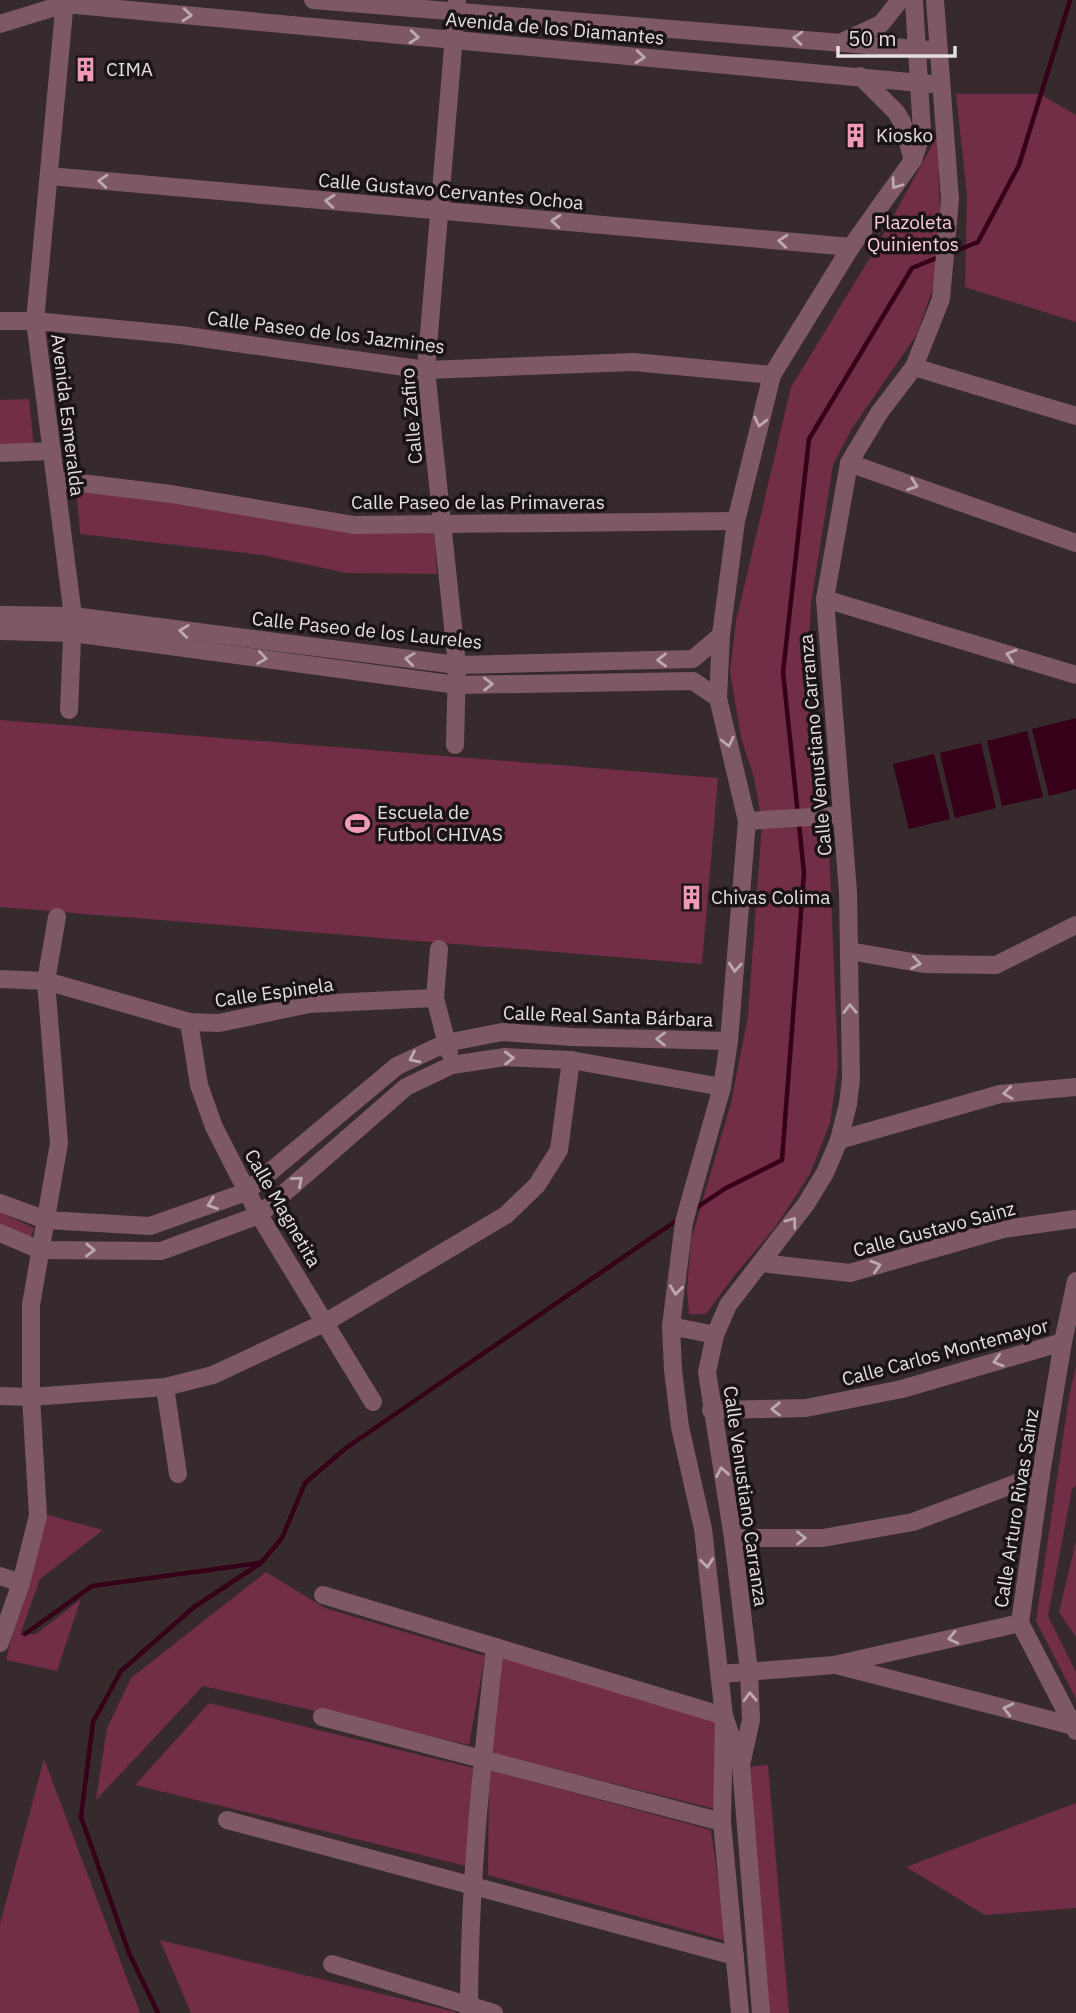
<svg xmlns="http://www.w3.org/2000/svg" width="1076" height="2013" font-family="'IBM Plex Sans',sans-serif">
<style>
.green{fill:#722d47}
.water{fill:#360018}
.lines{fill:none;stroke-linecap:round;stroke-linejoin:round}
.stream{stroke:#360018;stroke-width:4.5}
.minor{stroke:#7e5965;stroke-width:18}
.oneway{stroke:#bca9af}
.labels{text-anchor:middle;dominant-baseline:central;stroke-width:7;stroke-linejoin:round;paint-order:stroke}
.street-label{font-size:19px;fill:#e6dee0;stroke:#1a1416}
.poi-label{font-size:19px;fill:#e6dee0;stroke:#1a1416;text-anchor:start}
.park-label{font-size:19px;fill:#fdccdb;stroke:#1a1416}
</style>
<rect width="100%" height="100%" fill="#362a2d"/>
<!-- green -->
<g class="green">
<path d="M1040 94 1076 115V322L965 287 967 195 956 94Z"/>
<path d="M937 136 940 211 935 282 917 334 851 430 833 465 811 603 808 667 828 818 838 1066 830 1123 810 1174 776 1226 734 1276 706 1314H689L687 1289 691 1240 731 1103 748 1016 762 824 754 777 741 738 730 671 736 621 791 387 876 248Z"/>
<path d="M29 399 34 447 0 448V400Z"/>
<path d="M76 487 434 531 437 574 346 573 262 555 80 534Z"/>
<path d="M0 720 718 778 702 964 0 907Z"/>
<path d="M0 1212 34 1228 30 1240 0 1227Z"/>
<path d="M1076 1366V1486L1072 1489 1048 1616 1076 1672V1699L1036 1621 1069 1397Z"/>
<path d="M44 1514 103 1530 40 1579 20 1635 36 1634 81 1599 57 1671 6 1660Z"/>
<path d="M1076 1541V1637L1059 1612Z"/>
<path d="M266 1572 325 1608 485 1656 469 1745 203 1686 96 1800 107 1728 131 1678Z"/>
<path d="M500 1657 715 1722V1809L491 1753Z"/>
<path d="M209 1703 473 1768 466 1866 135 1785Z"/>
<path d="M44 1759 140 2013H0V1924Z"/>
<path d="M768 1765 789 2013H769L748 1767Z"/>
<path d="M489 1770 711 1830 727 1941 488 1875Z"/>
<path d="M1076 1803V1908L985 1915 906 1867Z"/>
<path d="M160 1940 456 2012V2013H191Z"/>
</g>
<!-- water -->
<g class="water">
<path d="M1076 718V789L1049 796 1032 729Z"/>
<path d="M1027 731 1043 797 1002 806 987 741Z"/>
<path d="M981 743 996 808 955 818 940 753Z"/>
<path d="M934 754 950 819 909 829 893 764Z"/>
</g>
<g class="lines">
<!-- stream -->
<g class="stream">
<path d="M951 253 978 242 1019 165 1070 0"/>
<path d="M798 815 783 672 809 439 912 268 939 257"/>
<path d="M693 1210 726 1188 782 1160 804 873 799 824"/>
<path d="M25 1634 92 1586 259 1563"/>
<path d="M158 2013 129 1953 81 1817 93 1722 121 1671 194 1607 261 1563 282 1538 305 1483 346 1448 680 1218"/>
</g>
<!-- minor -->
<g class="minor">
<path d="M65 0 35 321 73 616 69 710"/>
<path d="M313 0 929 50"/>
<path d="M0 24 65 4 931 84"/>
<path d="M842 42 881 24 900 0"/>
<path d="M860 76 896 112 902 122 913 160"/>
<path d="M49 176 851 247"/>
<path d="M0 321H35L180 335 426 370 634 362 772 375"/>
<path d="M914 367 1076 416"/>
<path d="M0 453 52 451"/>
<path d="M849 463 1076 543"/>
<path d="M56 480 171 494 354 525 736 521"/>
<path d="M825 599 1076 675"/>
<path d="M0 615 73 616 457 665 693 659 721 635"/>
<path d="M0 631 73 633 457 685 693 681 718 698"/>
<path d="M455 745 457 665 426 370 457 0"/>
<path d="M747 821 842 815"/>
<path d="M439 949 435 998 449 1052"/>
<path d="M849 951 924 964 996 965 1076 925"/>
<path d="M0 979 46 981 189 1022 219 1023 309 1004 435 998"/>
<path d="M189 1022 199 1085 214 1127 259 1215 373 1402"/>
<path d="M839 1140 1000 1094 1076 1087"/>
<path d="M0 1203 46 1220 150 1226 246 1192 397 1066 446 1043 502 1032 572 1037 729 1041"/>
<path d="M0 1233 40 1250 161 1251 259 1215 406 1087 452 1065 505 1057 571 1060 722 1087"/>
<path d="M761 1263 850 1273 1003 1229 1076 1219"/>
<path d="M1076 1281 1063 1342 1041 1474 1020 1623 1076 1731"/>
<path d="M671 1326 715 1335"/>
<path d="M165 1387 178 1474"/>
<path d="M0 1396 31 1397 165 1387 213 1375 326 1322 506 1215 537 1185 559 1150 571 1060"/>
<path d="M711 1410 806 1408 902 1389 1063 1342"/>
<path d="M733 1538H823L913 1522 1041 1474"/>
<path d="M0 1576 21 1583"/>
<path d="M323 1595 724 1716 722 1822 740 2013"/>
<path d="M0 1643 21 1583 38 1516 31 1397V1305L59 1143 46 981 57 917"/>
<path d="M836 1665 1074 1726"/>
<path d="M721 1674 834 1665 1020 1623"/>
<path d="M322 1717 722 1822"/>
<path d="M741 1765 751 1720 749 1671 733 1538 707 1372 715 1335 728 1305 806 1204 825 1173 839 1140 848 1104 851 1079 848 892 825 599 849 463 879 413 914 367 941 299 950 199 935 0"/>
<path d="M227 1820 735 1956"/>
<path d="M332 1964 494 2013"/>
<path d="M469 2013C469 1890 481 1769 495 1647"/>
<path d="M761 2013 741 1765 724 1716 703 1529 680 1427 673 1370 671 1326 684 1222 722 1087 729 1041 747 821 718 698 721 635 736 521 772 375 851 247 913 160 922 133 914 0"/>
</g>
</g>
<!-- one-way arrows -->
<defs><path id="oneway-chevron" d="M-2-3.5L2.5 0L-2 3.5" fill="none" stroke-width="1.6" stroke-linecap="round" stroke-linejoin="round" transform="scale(1.75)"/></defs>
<g class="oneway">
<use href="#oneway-chevron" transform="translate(187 15) rotate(5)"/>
<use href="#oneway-chevron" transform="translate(414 37) rotate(5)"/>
<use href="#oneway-chevron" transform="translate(798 38) rotate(-176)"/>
<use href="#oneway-chevron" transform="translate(640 57) rotate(5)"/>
<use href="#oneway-chevron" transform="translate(103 181) rotate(-175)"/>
<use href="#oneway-chevron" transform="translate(896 184) rotate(126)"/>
<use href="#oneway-chevron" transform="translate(330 201) rotate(-175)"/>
<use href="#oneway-chevron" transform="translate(556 221) rotate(-175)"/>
<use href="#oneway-chevron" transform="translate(783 241) rotate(-175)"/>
<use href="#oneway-chevron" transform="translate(760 422) rotate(104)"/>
<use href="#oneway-chevron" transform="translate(913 485) rotate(19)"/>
<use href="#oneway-chevron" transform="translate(184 631) rotate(-173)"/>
<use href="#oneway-chevron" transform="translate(1011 655) rotate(-163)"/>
<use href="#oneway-chevron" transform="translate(262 658) rotate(8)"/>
<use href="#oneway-chevron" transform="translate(410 659) rotate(-173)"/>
<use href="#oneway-chevron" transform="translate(662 660) rotate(179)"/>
<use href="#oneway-chevron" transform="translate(488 684) rotate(-1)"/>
<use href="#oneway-chevron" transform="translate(728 742) rotate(77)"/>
<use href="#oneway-chevron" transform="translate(916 963) rotate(9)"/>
<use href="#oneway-chevron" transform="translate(735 967) rotate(94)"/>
<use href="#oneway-chevron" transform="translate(850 1009) rotate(-91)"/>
<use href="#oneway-chevron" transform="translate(661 1039) rotate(-179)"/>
<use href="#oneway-chevron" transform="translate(414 1058) rotate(154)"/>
<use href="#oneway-chevron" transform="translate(509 1058) rotate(-1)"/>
<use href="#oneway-chevron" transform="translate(1008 1093) rotate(173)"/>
<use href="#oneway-chevron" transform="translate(298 1181) rotate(-41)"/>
<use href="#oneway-chevron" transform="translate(212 1204) rotate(161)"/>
<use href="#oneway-chevron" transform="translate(792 1222) rotate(-53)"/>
<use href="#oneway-chevron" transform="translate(90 1250) rotate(1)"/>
<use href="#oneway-chevron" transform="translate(876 1266) rotate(-16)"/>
<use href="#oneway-chevron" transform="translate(676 1290) rotate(97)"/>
<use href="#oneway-chevron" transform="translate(998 1361) rotate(164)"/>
<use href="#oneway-chevron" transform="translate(776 1409) rotate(179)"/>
<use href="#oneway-chevron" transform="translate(722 1472) rotate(-100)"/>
<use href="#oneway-chevron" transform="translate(801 1538)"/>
<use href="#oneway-chevron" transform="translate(707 1563) rotate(83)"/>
<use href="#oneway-chevron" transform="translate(953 1638) rotate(167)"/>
<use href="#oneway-chevron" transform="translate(750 1697) rotate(-92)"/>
<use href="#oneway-chevron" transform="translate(1008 1709) rotate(-166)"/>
</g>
<!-- icons -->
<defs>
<symbol id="building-bare" viewBox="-9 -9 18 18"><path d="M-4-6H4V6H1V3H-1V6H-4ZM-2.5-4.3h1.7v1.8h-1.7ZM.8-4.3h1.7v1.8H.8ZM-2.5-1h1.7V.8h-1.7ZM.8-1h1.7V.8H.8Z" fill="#f09ab6" stroke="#1a1416" stroke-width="2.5" paint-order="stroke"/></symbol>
<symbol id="stadium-bare" viewBox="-9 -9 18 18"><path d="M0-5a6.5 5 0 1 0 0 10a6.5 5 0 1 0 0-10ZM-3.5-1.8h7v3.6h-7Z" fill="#f09ab6" stroke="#1a1416" stroke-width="2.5" paint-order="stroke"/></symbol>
</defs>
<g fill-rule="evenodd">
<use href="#building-bare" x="68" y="52" width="35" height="35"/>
<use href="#building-bare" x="838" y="118" width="35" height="35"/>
<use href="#stadium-bare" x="340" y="806" width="35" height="35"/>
<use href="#building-bare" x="674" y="880" width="35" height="35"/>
</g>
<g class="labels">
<!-- street labels -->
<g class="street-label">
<text transform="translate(555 28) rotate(5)">Avenida de los Diamantes</text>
<text transform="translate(451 191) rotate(5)">Calle Gustavo Cervantes Ochoa</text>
<text transform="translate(326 332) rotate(7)">Calle Paseo de los Jazmines</text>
<text transform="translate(68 415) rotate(83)">Avenida Esmeralda</text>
<text transform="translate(411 416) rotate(-95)">Calle Zafiro</text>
<text x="478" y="502">Calle Paseo de las Primaveras</text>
<text transform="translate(367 630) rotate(6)">Calle Paseo de los Laureles</text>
<text transform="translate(815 745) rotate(-95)">Calle Venustiano Carranza</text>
<text transform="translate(274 992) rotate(-8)">Calle Espinela</text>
<text transform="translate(608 1016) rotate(2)">Calle Real Santa Bárbara</text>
<text transform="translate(283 1208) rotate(60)">Calle Magnetita</text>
<text transform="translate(934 1229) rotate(-15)">Calle Gustavo Sainz</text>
<text transform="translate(945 1352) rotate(-15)">Calle Carlos Montemayor</text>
<text transform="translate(746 1496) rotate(82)">Calle Venustiano Carranza</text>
<text transform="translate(1016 1508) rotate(-81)">Calle Arturo Rivas Sainz</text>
</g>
<!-- poi labels -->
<g class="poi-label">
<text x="106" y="69">CIMA</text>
<text x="876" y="135">Kiosko</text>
<text x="377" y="812">Escuela de<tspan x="377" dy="22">Futbol CHIVAS</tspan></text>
<text x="711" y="897">Chivas Colima</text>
</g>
<!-- park labels -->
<g class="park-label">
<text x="913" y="222">Plazoleta<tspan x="913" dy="22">Quinientos</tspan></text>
</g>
</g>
<!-- scale -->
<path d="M838 46v10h117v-10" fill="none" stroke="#e6dee0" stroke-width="3.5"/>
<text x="848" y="46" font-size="21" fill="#e6dee0" stroke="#1a1416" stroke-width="5" paint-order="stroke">50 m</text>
</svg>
